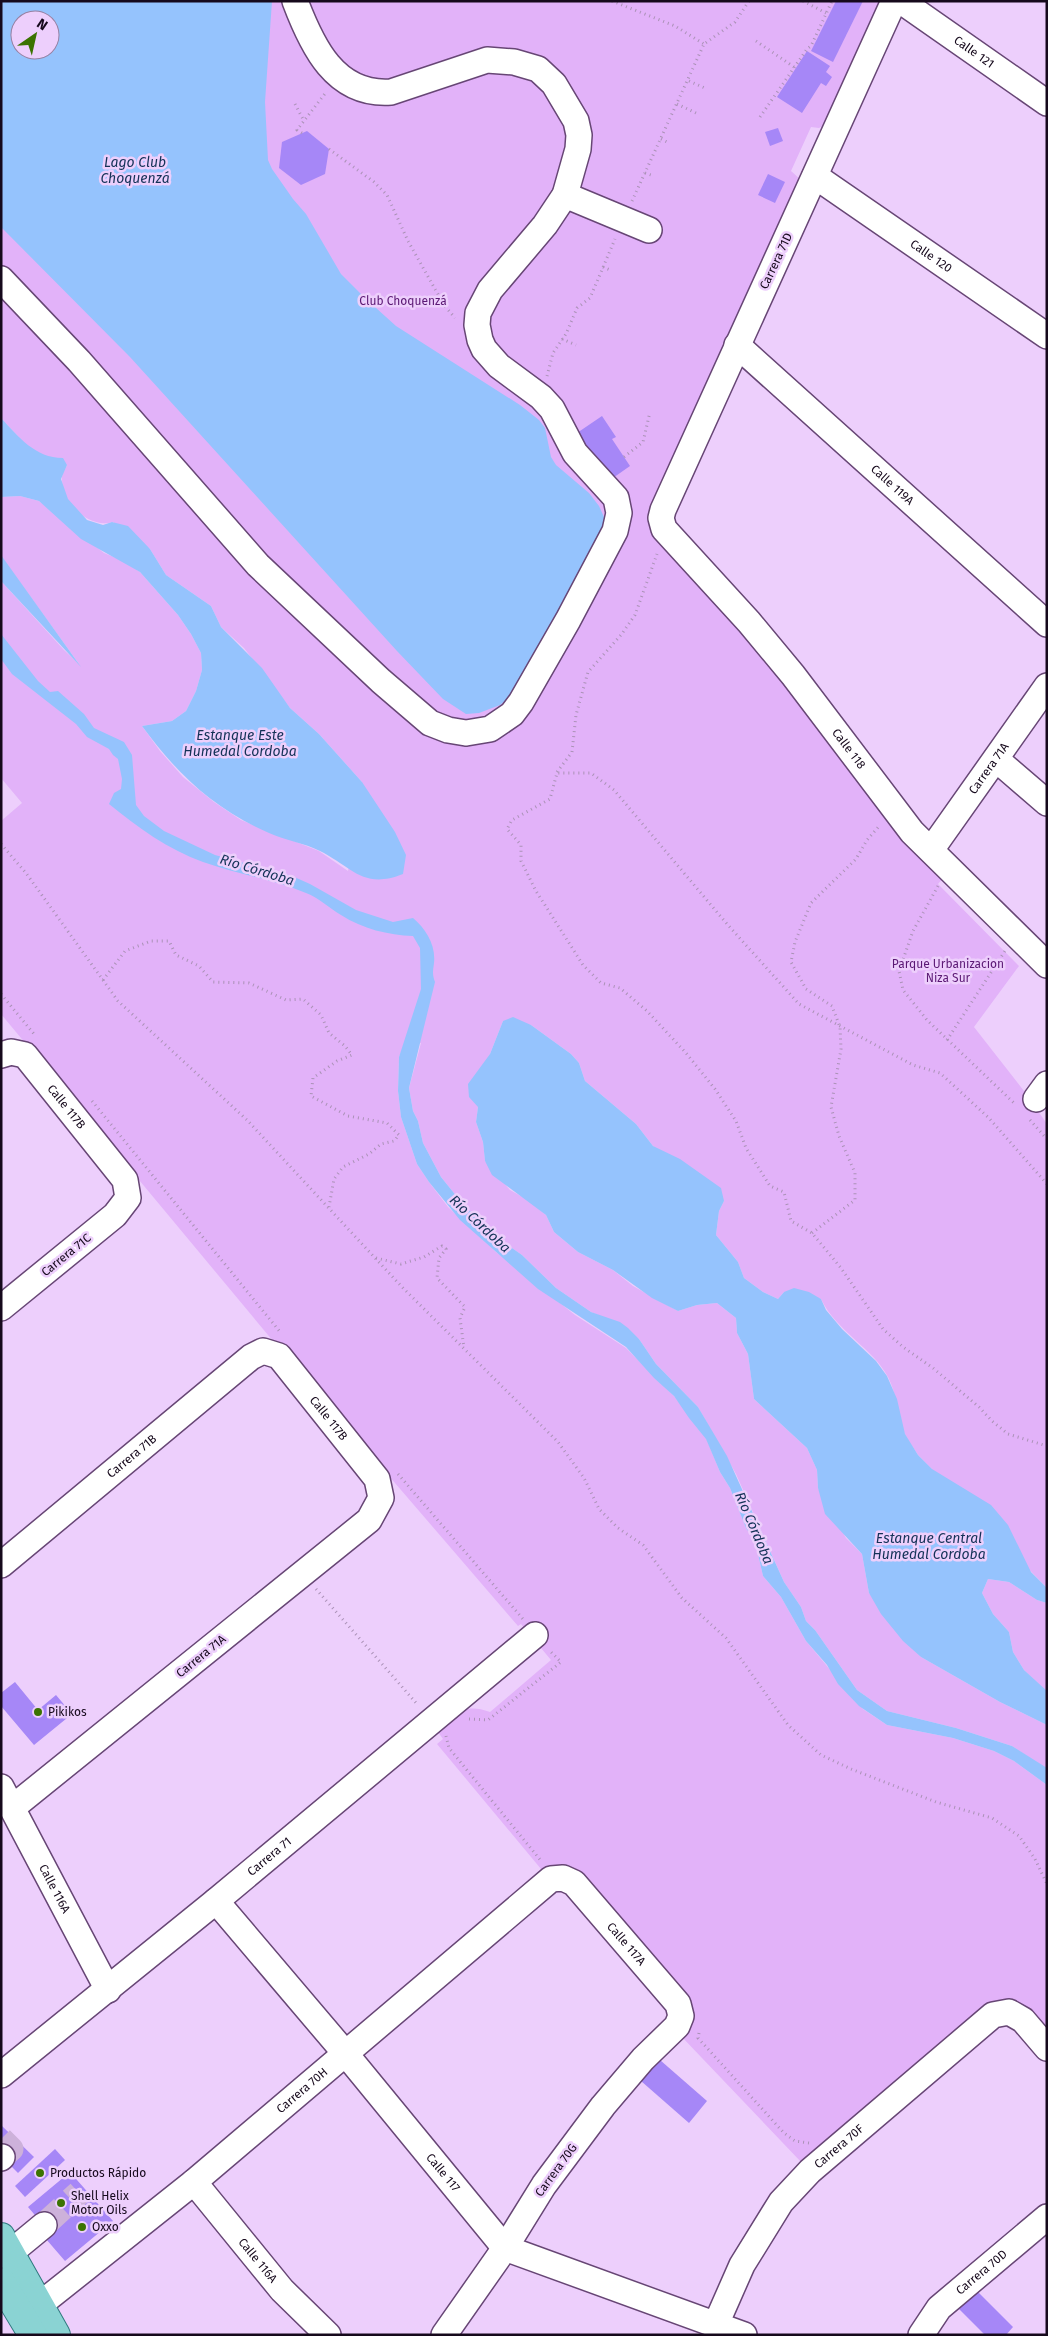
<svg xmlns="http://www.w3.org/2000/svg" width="1048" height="2336" font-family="'Fira Sans',sans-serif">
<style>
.green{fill:#e2b2f9;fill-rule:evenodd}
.water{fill:#95c3fd;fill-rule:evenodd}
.building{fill:#a687f7}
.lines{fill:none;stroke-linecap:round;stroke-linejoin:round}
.minor-tunnel{stroke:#cdb1da;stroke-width:25;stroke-dasharray:25 12;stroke-linecap:butt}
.minor-casing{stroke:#674675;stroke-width:28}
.major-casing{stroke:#2f797f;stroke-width:30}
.path{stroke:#ab92b7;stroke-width:3;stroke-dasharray:1 4;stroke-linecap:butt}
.minor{stroke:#fff;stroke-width:25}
.major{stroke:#8ad3d3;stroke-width:28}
.poi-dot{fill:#3b7301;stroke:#edcffc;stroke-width:2}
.labels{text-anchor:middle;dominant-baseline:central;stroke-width:5;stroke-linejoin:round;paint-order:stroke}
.street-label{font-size:12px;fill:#16091c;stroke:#edcffc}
.park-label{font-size:12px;fill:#5b1874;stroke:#edcffc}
.poi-label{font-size:12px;fill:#16091c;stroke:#edcffc;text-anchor:start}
.water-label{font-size:14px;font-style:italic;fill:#133257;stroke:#edcffc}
</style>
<rect width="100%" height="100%" fill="#edcffc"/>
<!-- green -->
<g class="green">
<path d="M1 1H883L825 125 819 128 811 127 791 171 801 180 652 514 704 585 944 877 938 884 1019 966 974 1027 1024 1091 1047 1124V1588L918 1455C914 1448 907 1440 904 1432 898 1414 897 1395 888 1377 873 1348 837 1332 821 1299L784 1292 778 1299 763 1292 744 1278 738 1262 716 1235 719 1211 724 1201 653 1146 636 1124 585 1081 579 1063 571 1054 531 1025 503 1021 490 1054 478 1107 476 1122 483 1142 485 1161 510 1190 528 1200 546 1215 554 1232 578 1252 613 1270 633 1286 678 1311 697 1305 717 1303 736 1318 737 1333 748 1354 754 1399 807 1448 817 1470 818 1488 846 1538 862 1554 869 1593 921 1657 1000 1702 1047 1725V1769L1012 1746 956 1728 887 1711 857 1690 815 1630 806 1621 801 1607 784 1582 736 1474 698 1407 656 1364 639 1339 610 1320 591 1312 556 1288 522 1255 496 1237 479 1218 466 1208 441 1177 423 1143 418 1121 413 1111 409 1088 421 1043 404 1045 399 1057 398 1091 401 1117 417 1164 429 1182 448 1207 496 1252 575 1315 626 1348 674 1396 706 1438 720 1472 730 1488 746 1528 755 1541 763 1576 781 1597 806 1641 863 1709 887 1725 953 1738 994 1751 1014 1761 1047 1785V2046L1010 2001 1004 2000 996 2002 832 2135 802 2163 681 2036 689 2022 580 1880 546 1875 437 1744 443 1739 438 1732C457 1715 462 1702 490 1712L551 1660 521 1624 518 1626 278 1347 1 1014V821L22 803 1 778V581L64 650 79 664 1 556V497L20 496 39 501 104 553 124 561 140 572 178 615 191 634 201 653 202 670 196 691 186 711 172 721 142 726 160 751 183 777 214 802 241 820 319 851 348 871 362 782 319 734 290 708 244 648 221 627 211 606 166 575 150 549 113 522C90 529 62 504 62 480 61 475 65 469 67 465L37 453 25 444 1 418ZM20 20H50V50H20Z"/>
<path d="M988 1579 1009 1582 1037 1600 1047 1603V1692L1024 1670 1013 1652 1009 1632 993 1614 982 1593Z"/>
</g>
<!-- water -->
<g class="water">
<path d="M1 1H272L265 102 268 160 272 169 293 199 306 214 341 274 365 298 396 326 520 405 539 420 545 428 551 457 556 465 589 493 599 506 604 517 605 533 517 691 500 705 479 713 466 714 443 699 397 651 130 357 1 227ZM20 20H50V50H20Z"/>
<path d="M1 418C19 437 35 458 63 458L67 465 61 479 68 499 87 520 103 525 112 522 128 526 150 549 166 575 211 606 221 627 262 668 290 708 319 734 362 782 395 832 406 855 403 874C363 890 352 867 320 851 304 843 285 840 269 833 214 809 177 774 142 726L172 721 186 711 196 691 202 670 201 653 191 634 178 615 140 572 81 539 39 501 20 496 1 497Z"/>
<path d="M1 555 81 667 1 581Z"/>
<path d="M1 634 38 681 50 692 58 691 84 714 94 728 124 742 132 755 136 805 144 816 164 831 215 855 292 876 310 884 356 910 393 922 413 918C426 929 436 945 434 963 433 971 432 974 435 982L409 1088 413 1111 418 1121 423 1143 441 1177 466 1208 479 1218 496 1237 522 1255 556 1288 591 1312 620 1322 628 1328 639 1339 656 1364 698 1407 727 1456 784 1582 801 1607 806 1621 815 1630 857 1690 887 1711 956 1728 1012 1746 1047 1768V1785L1014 1761 994 1751 953 1738 887 1725 859 1706 838 1684 827 1665 806 1641 781 1597 763 1576 755 1541 746 1528 730 1488 720 1472 706 1439 689 1418 674 1396 654 1378 626 1347 538 1289 460 1220 429 1182 417 1164 401 1117 398 1091 399 1057 421 989 420 948 413 936C388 935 363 929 341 915 329 908 319 898 306 893 272 879 237 874 203 862 169 850 137 827 109 804L114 793 121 789 122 779 118 759 113 755 109 749 87 737 76 724 12 674 1 659Z"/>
<path d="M513 1017 531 1025 571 1054 579 1063 585 1081 636 1124 653 1146 680 1159 721 1188 724 1201 719 1211 716 1235 738 1262 744 1278 763 1292 778 1299 784 1292 794 1288 809 1292 821 1299 826 1310 842 1329 876 1361 887 1376 897 1399 905 1434 918 1455 932 1469 991 1505 1008 1525 1031 1572 1047 1588V1603L1037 1600 1009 1582 988 1579 982 1593 993 1614 1009 1632 1013 1652 1024 1670 1047 1691V1725L1000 1702 921 1657 903 1641 881 1614 869 1593 862 1554 825 1514 818 1488 817 1470 807 1448 754 1399 748 1354 737 1333 736 1318 717 1303 697 1305 678 1311 652 1298 613 1270 578 1252 554 1232 546 1215 492 1175 485 1161 483 1142 476 1122 478 1107 469 1097 468 1084 490 1054 503 1021Z"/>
</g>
<!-- building -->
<g class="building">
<path d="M836 1H863L833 62 811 51Z"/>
<path d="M807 51 830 66 826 72 832 77 826 86 821 83 802 113 777 97Z"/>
<path d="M778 128 783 141 770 146 765 132Z"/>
<path d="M307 131 329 149 325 174 301 185 279 168 282 142Z"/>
<path d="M768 174 785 182 775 203 758 195Z"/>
<path d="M602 416 616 437 612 439 630 466 610 480 577 433Z"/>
<path d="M15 1682 38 1710 56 1695 72 1714 34 1745 1 1706V1693Z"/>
<path d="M660 2060 707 2101 689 2123 641 2081Z"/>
<path d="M2 2126 34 2157 18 2173 1 2156Z"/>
<path d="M55 2149 65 2160 25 2197 15 2186Z"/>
<path d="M70 2172 113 2221 65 2261 46 2239 51 2234 28 2207Z"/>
<path d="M977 2291 1013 2327 1006 2335H985L959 2309Z"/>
</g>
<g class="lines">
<!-- minor-tunnel -->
<g class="minor-tunnel">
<path d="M1 2139 11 2149 2 2157"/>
<path d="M44 2225 79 2193"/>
</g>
<defs>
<g id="minor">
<path id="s1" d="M894 1 663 510 661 518 664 529 749 622 793 675 912 832 1047 965"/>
<path id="s2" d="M901 1 1047 103"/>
<path id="s3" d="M815 176 1047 336"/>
<path d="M565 195 649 230"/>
<path d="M1 279 79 361 258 565 381 681 430 723 448 730 466 733 490 729 512 714 521 702 568 620 615 531 619 513 616 498 575 453 552 409 541 397 499 366 484 349 480 340 477 325 478 313 490 290 545 225 565 195 578 149 579 135 576 121 554 84 538 69 514 62 487 60 391 92C335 96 312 46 295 1"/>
<path id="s4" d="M737 345 1047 624"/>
<path d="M996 759 1047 803"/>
<path id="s5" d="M931 850 1047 686"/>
<path id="s6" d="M1 1055 11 1052 25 1055 125 1180 128 1198 115 1215 1 1308"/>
<path d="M1036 1099 1047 1084"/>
<path id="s7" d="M1 1565 251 1357 263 1351 279 1356 377 1479 381 1498 369 1520 12 1808"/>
<path id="s8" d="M1 1787 108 1990"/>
<path id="s9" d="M216 1901 345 2053 505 2248 744 2335"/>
<path id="s10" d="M1 2075 216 1901 535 1635"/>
<path d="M1 2158 2 2157"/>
<path id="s11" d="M194 2182 282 2290 328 2335"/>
<path d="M10 2253 44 2225"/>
<path id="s12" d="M40 2323 38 2306 194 2182 551 1879 563 1878 574 1883 678 2004 681 2016 677 2026 643 2059 603 2106 544 2185 505 2248 444 2335"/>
<path id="s13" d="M716 2324 742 2265 781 2202 810 2171 993 2015 1009 2012 1023 2020 1047 2048"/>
<path id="s14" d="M921 2335 939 2308 1047 2217"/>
</g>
<g id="major">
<path d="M1 2237 56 2335"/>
<path d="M1 2282 33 2335"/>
</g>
</defs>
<!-- minor casing -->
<use href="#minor" class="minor-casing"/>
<!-- major casing -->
<use href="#major" class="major-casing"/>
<!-- path -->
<g class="path">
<path d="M612 1 675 26 704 44"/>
<path d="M803 1 826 13"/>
<path d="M756 41 794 67"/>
<path d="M689 81 707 89"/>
<path d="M295 104 304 121"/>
<path d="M677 104 696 113"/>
<path d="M760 117 807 49 811 46 832 1"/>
<path d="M302 133 297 130 327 91"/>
<path d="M661 139 667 142"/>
<path d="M329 149 374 182 387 195 408 241 435 289 445 306 455 318"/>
<path d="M645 173 651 175"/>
<path d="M632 201 704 44 735 22 749 1"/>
<path d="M603 267 610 270"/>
<path d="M562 339 576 345"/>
<path d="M547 376 553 353 566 334 577 308 590 298 615 239"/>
<path d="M624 457 643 442 650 412"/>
<path d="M557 772 572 752 576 715 588 672 621 635 635 615 657 554"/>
<path d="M1 844 26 873 118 1001 247 1120 402 1287 558 1442 584 1478 599 1509 618 1528 643 1545 682 1598 726 1638 788 1725 821 1755 851 1769 936 1802 992 1818 1019 1836 1035 1859 1047 1884"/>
<path d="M938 886 913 931 899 971 903 990 927 1020 1015 1104"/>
<path d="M103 980 125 951 151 941H169L176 955 199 966 213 982 249 983 286 1000 303 999 321 1015 329 1033 345 1046 352 1055 337 1061 313 1078 311 1096 348 1116 387 1123 399 1135 394 1141 381 1144 369 1154 343 1167 334 1179 329 1207"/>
<path d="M1 994 34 1034"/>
<path d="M947 1040 1005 951"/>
<path d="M92 1101 281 1333"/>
<path d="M1030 1120 1047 1139"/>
<path d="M1047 1184 989 1118 940 1073 913 1065 799 1004 727 924 614 790 591 773H557L550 799 512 820 507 829 521 845V861L536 891 583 965 601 983 620 988 647 1011 686 1053 715 1089 736 1121 746 1148 770 1186 784 1192 791 1221 812 1233 841 1268 883 1329 903 1347 933 1368 979 1407 992 1421 1008 1434 1047 1446"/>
<path d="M812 1233 855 1200V1173L839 1136 831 1107 841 1049 840 1027 832 1006 806 989 791 962 795 942 811 903 856 859 867 840 880 825"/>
<path d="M376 1258 401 1264 424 1257 442 1246 446 1249 439 1258 437 1278 465 1307 460 1318 464 1348"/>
<path d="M398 1474 523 1619"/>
<path d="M316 1589 418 1705"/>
<path d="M469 1719 488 1720 561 1662 550 1651"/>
<path d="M446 1736 449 1748 542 1862"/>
<path d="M699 2033 698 2038 784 2133 795 2141 809 2143"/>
</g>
<!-- minor -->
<use href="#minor" class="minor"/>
<!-- major -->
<use href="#major" class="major"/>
</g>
<!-- markers -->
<g class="poi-dot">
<circle cx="38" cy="1712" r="5"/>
<circle cx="40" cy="2173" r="5"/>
<circle cx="61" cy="2203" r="5"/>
<circle cx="82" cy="2227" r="5"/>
</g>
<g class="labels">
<!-- street labels -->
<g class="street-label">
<text stroke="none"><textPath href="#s2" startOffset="89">Calle 121</textPath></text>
<text stroke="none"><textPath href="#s3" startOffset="141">Calle 120</textPath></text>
<text transform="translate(776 261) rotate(-65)">Carrera 71D</text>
<text stroke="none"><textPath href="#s4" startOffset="209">Calle 119A</textPath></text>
<text stroke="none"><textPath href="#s1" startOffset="866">Calle 118</textPath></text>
<text stroke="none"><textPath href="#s5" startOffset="100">Carrera 71A</textPath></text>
<text stroke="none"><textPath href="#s6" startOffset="91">Calle 117B</textPath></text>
<text transform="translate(66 1255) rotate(-39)">Carrera 71C</text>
<text stroke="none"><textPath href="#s7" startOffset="435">Calle 117B</textPath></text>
<text stroke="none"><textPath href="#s7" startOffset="170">Carrera 71B</textPath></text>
<text transform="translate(201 1656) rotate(-39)">Carrera 71A</text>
<text stroke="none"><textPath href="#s10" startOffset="346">Carrera 71</textPath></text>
<text stroke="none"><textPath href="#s8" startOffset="115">Calle 116A</textPath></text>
<text stroke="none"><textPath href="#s12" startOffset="789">Calle 117A</textPath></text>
<text stroke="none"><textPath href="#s12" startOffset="358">Carrera 70H</textPath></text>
<text stroke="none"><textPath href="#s13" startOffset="219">Carrera 70F</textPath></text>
<text transform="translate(556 2170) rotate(-54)">Carrera 70G</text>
<text stroke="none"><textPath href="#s9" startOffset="354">Calle 117</textPath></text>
<text stroke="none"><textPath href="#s11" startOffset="101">Calle 116A</textPath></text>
<text stroke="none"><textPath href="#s14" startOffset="88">Carrera 70D</textPath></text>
</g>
<!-- park labels -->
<g class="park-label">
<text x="403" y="301">Club Choquenzá</text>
<text x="948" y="964">Parque Urbanizacion<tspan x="948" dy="14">Niza Sur</tspan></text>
</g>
<!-- poi labels -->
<g class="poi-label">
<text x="48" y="1712">Pikikos</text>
<text x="50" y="2173">Productos Rápido</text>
<text x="71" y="2196">Shell Helix<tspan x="71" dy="14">Motor Oils</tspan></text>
<text x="92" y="2227">Oxxo</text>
</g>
<!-- water labels -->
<g class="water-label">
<text x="135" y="162">Lago Club<tspan x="135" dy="16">Choquenzá</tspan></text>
<text x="240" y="735">Estanque Este<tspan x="240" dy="16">Humedal Cordoba</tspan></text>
<text transform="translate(257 870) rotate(17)">Río Córdoba</text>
<text transform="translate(480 1224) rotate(43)">Río Córdoba</text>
<text transform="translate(754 1528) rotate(67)">Río Córdoba</text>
<text x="929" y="1538">Estanque Central<tspan x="929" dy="16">Humedal Cordoba</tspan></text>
</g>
</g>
<!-- border -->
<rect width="1048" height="2336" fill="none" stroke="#16091c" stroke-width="5"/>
<!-- north arrow -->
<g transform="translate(35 35) rotate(34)"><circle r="24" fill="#edcffc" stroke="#9780a2"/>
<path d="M0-4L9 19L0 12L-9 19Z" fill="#3b7301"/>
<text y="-8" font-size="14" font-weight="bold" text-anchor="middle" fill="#16091c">N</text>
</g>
</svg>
